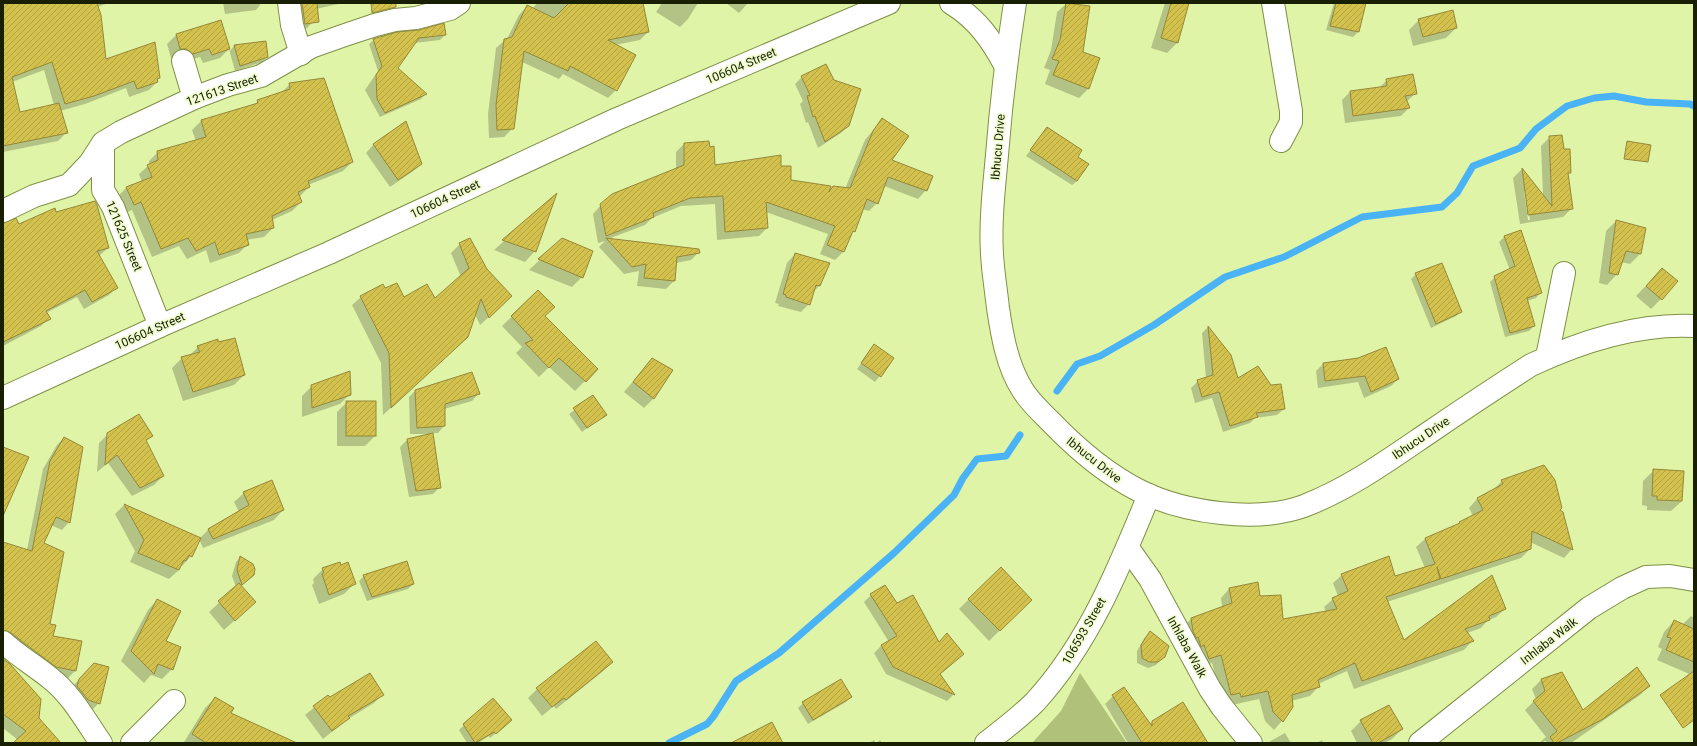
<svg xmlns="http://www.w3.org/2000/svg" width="1697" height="746" font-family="Roboto,sans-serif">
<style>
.grass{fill:#b0c27a}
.shadow{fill:#0003;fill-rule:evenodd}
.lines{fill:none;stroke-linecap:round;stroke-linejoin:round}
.stream{stroke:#4ab3f6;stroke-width:7}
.building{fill:url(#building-hatch);stroke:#958838}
.minor-casing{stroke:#7f9046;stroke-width:24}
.minor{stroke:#fff;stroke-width:22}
.labels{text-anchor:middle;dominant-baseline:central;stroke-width:3.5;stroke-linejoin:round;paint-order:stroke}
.street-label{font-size:12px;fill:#191f02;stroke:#f0fdd0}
</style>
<defs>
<pattern id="building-hatch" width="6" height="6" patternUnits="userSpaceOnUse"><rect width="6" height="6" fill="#d3c14d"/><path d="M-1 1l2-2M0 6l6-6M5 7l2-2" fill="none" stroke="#b5a542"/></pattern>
</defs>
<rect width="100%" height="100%" fill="#e0f4a7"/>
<!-- grass -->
<path class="grass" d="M1080 673 1127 743H1032L1061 711Z"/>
<!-- shadow -->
<g class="shadow">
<path d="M3 3H108L98 7 105 60 159 78 157 79V82L149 90 129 97 126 88 85 104 60 111 67 132 58 141 3 152ZM44 70 54 105 20 114 12 82Z"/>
<path d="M223 3H260V5L256 10 225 14Z"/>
<path d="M291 3H343L311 10 313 22 305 30 297 31Z"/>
<path d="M537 3H642L648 32 640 40 615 45 616 90 608 98 563 74 559 79 522 62 513 128 504 137 489 138 488 114 496 48 505 40 507 39 519 15 527 6 532 9Z"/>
<path d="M662 3H698L688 19 680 27 656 12Z"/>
<path d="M726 3H748L739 13Z"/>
<path d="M1165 3H1188L1177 43 1167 53 1151 48Z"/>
<path d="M1334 3H1350L1364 7 1358 32 1353 37 1326 30Z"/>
<path d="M1066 4 1082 52 1099 59 1088 89 1079 98 1045 84 1050 70 1044 68 1051 50 1057 12Z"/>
<path d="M1419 20 1456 28 1446 38 1413 46 1409 30Z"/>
<path d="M220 21 230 51 234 46 265 42 267 57 262 62 235 71 229 49 220 58 203 63 200 57 183 62 177 58H171L167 44 176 35Z"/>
<path d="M445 35 440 40 414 43 397 68 425 94 421 99 380 117 365 90 378 71 369 44 374 40Z"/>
<path d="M802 77 848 126 841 133 818 148 808 122 806 123 800 104 803 101 795 84Z"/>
<path d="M1387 80 1416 93 1406 102 1409 108 1401 116 1345 123 1342 100 1350 92 1379 88Z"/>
<path d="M290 84 352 162 343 171 308 185 309 187 299 197 301 202 292 211 272 220 273 228 264 237 246 240 248 244 239 253 210 263 206 250 187 259 179 246 152 257 132 210 125 213 118 196 127 187 142 182 139 174 149 165V161L158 152 196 141 192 130 201 121 254 105 258 101 281 93Z"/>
<path d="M882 119 890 160 926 190 918 199 884 186 877 203 869 211 862 209 854 231 850 235 843 252 835 260 820 254 828 234 766 212 767 228 759 236 717 240 715 204 681 206 652 218 645 225 608 239 699 252 691 260 676 263 674 281 666 289 637 286 639 271 624 274 599 247 605 241 598 243 593 214 601 205 676 169V152L684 144 714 166 780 167 790 181 827 193 833 187 845 189 865 140Z"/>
<path d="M1047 129 1076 158 1077 181 1072 185 1026 156Z"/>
<path d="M1550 137 1570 172 1567 175 1572 208 1563 217 1520 224 1513 178 1522 169 1543 195 1541 146ZM1524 191 1526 193 1530 220H1528Z"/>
<path d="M374 144 421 164 412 172 390 187 366 153Z"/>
<path d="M555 196 535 251 525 262 494 250Z"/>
<path d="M56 213 108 248 99 256 117 287 109 295 84 309 77 297 46 313 49 318 41 326 3 346V233Z"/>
<path d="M1616 221 1645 229 1640 254 1630 264 1621 262 1617 274 1607 285 1599 283 1606 231Z"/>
<path d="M1520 232 1540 293 1536 298 1527 301 1534 326 1529 331 1505 337 1490 282 1495 277 1510 270 1499 242 1504 237Z"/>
<path d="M562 239 582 277 572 287 529 270Z"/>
<path d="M460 244 502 305 480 325 475 314 458 346 383 415 381 363 352 305 361 297 385 290 404 299H435L461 277 451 253Z"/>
<path d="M795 254 829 264 819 286 813 292 809 304 801 312 778 306 779 304 775 303 787 263Z"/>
<path d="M1662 269 1661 299 1651 309 1636 296Z"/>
<path d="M1416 274 1461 311 1456 316 1431 328 1411 279Z"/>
<path d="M538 291 544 316 597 369 575 391 549 367 539 377 516 353 522 347 502 326Z"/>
<path d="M1208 327 1237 379 1284 409 1277 415 1255 418 1250 423 1223 432 1212 398 1195 403 1191 388 1198 381 1206 378 1202 333Z"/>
<path d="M218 343 244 375 234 385 183 401 172 368 182 358 189 356 198 347Z"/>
<path d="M870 351 893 359 875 382 857 369Z"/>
<path d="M652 359 654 398 644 408 624 392Z"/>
<path d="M1323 364 1398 379 1391 386 1364 398 1358 382 1318 388 1316 371Z"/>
<path d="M312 386 350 394 340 404 302 417V396Z"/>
<path d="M416 390 478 394 472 401 444 409V426L438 433H432L440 487 433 494 409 497 400 447 407 440 431 434H410L409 397Z"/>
<path d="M593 397 605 415 582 432 569 414Z"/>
<path d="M347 402 375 436 365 446H337V412Z"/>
<path d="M108 434 152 436 145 442 163 476 154 485 132 496 108 463 97 472 99 443Z"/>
<path d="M64 438 69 522 62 530 51 525 43 543 49 624 52 637 80 642 75 671 68 678 49 674 3 639V543L27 550 43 469 57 445Z"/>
<path d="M1654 470 1682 501 1671 511 1647 510V506L1642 505 1643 481Z"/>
<path d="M1502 481 1558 510 1572 549 1564 558 1530 542V549L1521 558 1387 602 1403 642 1505 609 1496 617 1487 621 1481 628 1467 633 1472 641 1464 650 1354 689 1347 671 1318 684V687L1310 696 1291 701 1282 721 1274 730 1265 721 1259 699 1232 705 1223 703 1212 663 1201 667 1182 628 1191 619 1222 607 1221 598 1229 589 1257 584 1260 598 1282 620 1326 612 1324 607 1333 599 1338 596 1333 583 1342 575 1395 577 1425 568 1416 547 1425 539 1456 526 1460 522 1473 516 1469 508 1477 499 1493 490Z"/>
<path d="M244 493 283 510 274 520 203 548 199 539 191 556 182 566 180 565 179 570 169 579 130 562 135 551 115 514 124 505 200 538 208 530 239 512 234 502Z"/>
<path d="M240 557 250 577 238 588 255 602 224 630 209 612 236 587 232 576 236 562Z"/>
<path d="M323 569 354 584 344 594 319 604 312 585 314 583 313 579Z"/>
<path d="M364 576 413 584 408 589 367 601 359 581Z"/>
<path d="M871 595 939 674 953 695 947 701 886 674 874 653 881 646 889 642 864 602Z"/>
<path d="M969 599 1031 600 989 641 959 609Z"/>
<path d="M157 600 164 642 172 669 162 679 151 675 144 683 121 661 148 610Z"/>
<path d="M1691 616 1694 618V676L1657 660 1662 649 1658 647 1664 632 1674 621 1682 625Z"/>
<path d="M1150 633 1164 656 1156 665 1148 668 1137 663V651L1145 637Z"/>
<path d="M3 662 38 719 59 743H15L18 740 3 728Z"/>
<path d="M612 662 602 672 556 709 554 706 542 716 528 698 537 689Z"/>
<path d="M94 664 99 703 89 713 69 690Z"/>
<path d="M1562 673 1583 711 1649 686 1640 695 1571 743H1547L1546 741H1544L1545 743H1539L1546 737 1525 710 1536 699 1532 689 1541 680Z"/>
<path d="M382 695 374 703 348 719 323 739 305 715 328 696 330 698Z"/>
<path d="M1113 696 1150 724 1152 722 1207 743H1128L1105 704Z"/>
<path d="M851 697 846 702 808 724 798 708 803 703Z"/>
<path d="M215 698 230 714 268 743H187L184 742 205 708Z"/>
<path d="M1361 721 1402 729 1392 739 1385 743H1357L1351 731Z"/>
<path d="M464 725H506L490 738 489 736 478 743H467L459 730Z"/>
<path d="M1285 733 1291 743H1267Z"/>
<path d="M874 740 876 743 880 740 882 743H869Z"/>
<path d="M1322 740 1323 743H1317Z"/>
</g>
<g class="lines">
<!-- stream -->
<g class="stream">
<path d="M1057 391 1077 364 1100 356 1154 325 1225 277 1284 257 1362 217 1442 207 1457 193 1473 166 1520 148 1536 129 1567 106 1594 98 1614 96 1646 102 1690 104 1694 106"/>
<path d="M669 743 707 724 713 717 736 681 779 653 894 553 954 495 963 478 977 459 1006 456 1020 435"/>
</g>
</g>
<!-- building -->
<g class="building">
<path d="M3 3H97L101 15 106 59 155 42 160 78 157 79 158 82 137 89 134 81 94 96 65 104 52 62 12 77 20 112 59 103 68 133 3 146Z"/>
<path d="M302 3H317L319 22 305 24Z"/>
<path d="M371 3H396V7L372 13Z"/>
<path d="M569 3H643L649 32 608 40 636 55 617 91 570 66 568 71 524 51 514 129 497 130 496 105 504 39 512 37 527 5 554 18Z"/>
<path d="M1066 3 1090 6 1083 52 1100 58 1089 89 1053 75 1059 61 1052 59 1060 40Z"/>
<path d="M1171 3H1189L1178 43 1161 38Z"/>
<path d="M1336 3H1366L1359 32 1330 26Z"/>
<path d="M1453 10 1457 28 1423 37 1418 19Z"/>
<path d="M221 20 230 49 212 55 209 49 193 54 186 49H180L176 34Z"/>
<path d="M444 23 446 35 419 38 398 68 427 94 385 113 377 99 376 75 382 66 373 39 397 32 419 30Z"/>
<path d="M266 41 268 57 240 66 234 45Z"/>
<path d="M826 64 834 80 861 89 849 126 825 142 815 116 813 117 807 96 810 95 801 76Z"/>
<path d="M1413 74 1417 94 1405 96 1410 108 1353 116 1350 91 1387 86 1386 79Z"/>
<path d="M324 78 353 162 308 181 310 187 298 192 302 202 272 216 274 228 246 234 249 245 219 255 215 242 196 251 188 238 161 249 141 202 134 205 126 187 152 177 147 165 158 160 157 151 206 137 201 120 258 103 257 100 290 89 289 83Z"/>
<path d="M882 118 909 136 892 160 933 176 927 191 888 177 878 204 867 199 855 232 853 231 844 252 827 245 835 226 766 202 768 228 725 232 723 196 690 198 653 213 654 217 606 236 600 204 612 194 684 165V143L709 141 710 147 714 146 715 165 781 155V166H791V180L831 186 829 192 833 186 850 188 873 131Z"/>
<path d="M406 121 422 164 398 180 373 144Z"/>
<path d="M1047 127 1082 150 1078 157 1089 164 1077 181 1030 150Z"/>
<path d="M1562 135 1564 149H1570L1571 173H1568L1573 209 1528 215 1522 168 1552 206 1549 136Z"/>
<path d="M1627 141 1651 145 1648 162 1624 159Z"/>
<path d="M557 193 536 252 502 240Z"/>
<path d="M95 201 97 205 109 248 97 251 118 288 92 302 85 290 46 311 51 319 3 342V223L16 218 19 224 55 208 56 212Z"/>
<path d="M1616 220 1646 228 1641 254 1626 251 1618 275 1609 273Z"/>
<path d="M1521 230 1542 293 1527 298 1535 326 1510 333 1494 276 1515 266 1504 236Z"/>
<path d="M470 238 487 269 512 296 489 318 481 299 468 337 391 408 389 353 360 296 383 284 385 288 397 283 404 297 427 284 435 298 469 268 459 243Z"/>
<path d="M562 238 593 251 583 278 538 259Z"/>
<path d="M606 238 699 249 700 253 677 257 675 281 644 278 646 264 632 267Z"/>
<path d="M795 253 830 263 820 286 816 285 810 305 786 297V295L783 294Z"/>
<path d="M1442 263 1462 312 1436 324 1415 273Z"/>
<path d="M1662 268 1678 281 1662 300 1646 286Z"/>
<path d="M538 290 555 307 545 316 598 369 586 382 559 358 549 368 525 343 533 340 511 316Z"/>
<path d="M1208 326 1231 355 1238 378 1258 366 1271 385 1281 384 1285 409 1256 413 1258 417 1230 426 1219 392 1202 397 1197 380 1213 375Z"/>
<path d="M235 338 245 375 193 392 181 357 200 352 197 346 218 339V342Z"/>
<path d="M874 344 894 358 881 377 861 363Z"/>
<path d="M1386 347 1399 379 1371 392 1365 376 1325 381 1323 363 1358 358Z"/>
<path d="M652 358 673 370 654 399 633 382Z"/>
<path d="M350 371 351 395 312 408 311 385Z"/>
<path d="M472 372 480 394 445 404V426L417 428 415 390Z"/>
<path d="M593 395 607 415 587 428 573 408Z"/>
<rect x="346" y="401" width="30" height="35"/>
<path d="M139 414 153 436 146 440 164 476 140 488 117 455 105 465 107 433Z"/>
<path d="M433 433 441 488 416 491 407 439Z"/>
<path d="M64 437 83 447 70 523 56 517 44 543 64 552 50 624 56 625 53 636 82 641 76 671 56 667 11 633 3 630V542L32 551 50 461Z"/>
<path d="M3 447 29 457 3 516Z"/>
<path d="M1544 465 1555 480 1562 508 1560 510 1563 512 1573 550 1532 531 1531 549 1441 579 1437 567 1440 579 1386 597 1404 640 1492 575 1506 609 1489 616 1490 620 1465 629 1474 641 1362 681 1355 663 1318 680 1320 687 1292 695 1293 707 1283 722 1273 712 1268 691 1241 697 1240 693 1231 695 1221 655 1209 659 1204 645 1201 647 1198 637 1196 638 1193 631 1191 618 1232 603 1229 588 1258 582 1260 596 1281 595 1283 619 1337 609 1332 598 1348 591 1341 574 1389 556 1395 576 1435 564 1425 538 1460 523 1459 522 1483 510 1477 498 1503 484 1501 480Z"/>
<path d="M1653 469 1684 471 1682 501 1657 500V496H1652Z"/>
<path d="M272 480 284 510 213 539 208 529 249 505 243 492Z"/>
<path d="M124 504 201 538 192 557 189 555 186 561 184 560 179 570 138 553 144 540Z"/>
<path d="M240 556 253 564 255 569 254 575 242 585 237 570Z"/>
<path d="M407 561 414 584 372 597 363 575Z"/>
<path d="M340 562 341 565 348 562 356 584 329 595 322 574 324 573 322 568Z"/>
<path d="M1001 567 1032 600 1000 631 968 599Z"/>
<path d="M239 583 256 602 235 621 218 601Z"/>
<path d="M885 585 897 603 913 595 939 642 947 633 964 654 940 674 955 695 893 667 881 645 897 636 870 594Z"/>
<path d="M157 599 181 611 166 641 181 647 173 670 158 664 154 674 131 651Z"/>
<path d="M1674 620 1694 629V662L1666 650 1671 638 1667 637Z"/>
<path d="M1150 631 1169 646 1165 657 1158 662H1149L1142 658 1141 645Z"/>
<path d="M596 641 613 662 566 700 564 698 552 707 536 688Z"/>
<path d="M3 659 10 664 41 699 39 718 61 743H13L26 731 3 714Z"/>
<path d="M94 663 109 667 100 704 88 700 77 686 79 679Z"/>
<path d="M1637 667 1650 686 1603 719 1557 743H1554L1550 737 1557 731 1533 701 1545 691 1541 679 1562 672 1583 710Z"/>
<path d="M1694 671V720L1683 728 1660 695Z"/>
<path d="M370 673 384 695 348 716 350 718 332 731 313 706 328 695 330 697Z"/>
<path d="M841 679 852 697 813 720 802 702Z"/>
<path d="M1124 687 1152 726V721L1183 702 1208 743H1142L1112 695Z"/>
<path d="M215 697 234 708 231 713 297 743H206L192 734Z"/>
<path d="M493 698 512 720 496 734 494 732 475 743 463 724Z"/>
<path d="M1389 705 1403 729 1378 743H1373L1360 720Z"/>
<path d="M772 722 783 743H731Z"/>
</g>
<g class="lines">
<defs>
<g id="minor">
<path d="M289 3 292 25 301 54"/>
<path d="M951 3C977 19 991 39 1005 65"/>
<path d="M1015 3C1007 54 1001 104 997 155 994 188 990 221 992 254 993 272 996 290 998 308 1002 335 1007 365 1022 389 1029 401 1041 412 1051 422 1077 449 1106 474 1140 491 1185 513 1257 523 1304 506 1348 489 1386 462 1424 436 1459 412 1495 388 1531 365 1582 341 1637 323 1694 326"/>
<path d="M1273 3 1291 111V122L1281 141"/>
<path d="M183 61 194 98"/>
<path d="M103 143V190L113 207 160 326"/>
<path d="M3 211 34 196 69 185 90 163 103 143 121 132 194 98 228 85 261 76 311 47 345 35 375 25 395 20 416 18 450 9 459 3"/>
<path d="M1547 357 1564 273"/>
<path d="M3 398 160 326 329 253 617 119 889 3"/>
<path d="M1128 548 1150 579 1210 689 1222 707 1251 743"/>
<path d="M3 642C18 656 34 665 50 678 72 695 85 720 101 743"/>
<path d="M132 743 174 701"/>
<path d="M986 743C1003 730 1020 717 1035 702 1089 643 1119 568 1149 495"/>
<path d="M1420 743 1589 608 1622 588 1646 577 1670 576 1694 580"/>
</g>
</defs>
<!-- minor casing -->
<use href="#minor" class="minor-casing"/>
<!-- minor -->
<use href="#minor" class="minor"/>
</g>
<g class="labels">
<!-- street labels -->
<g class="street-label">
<text transform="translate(741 66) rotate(-23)">106604 Street</text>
<text transform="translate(222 90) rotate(-19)">121613 Street</text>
<text transform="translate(998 147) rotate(-85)">Ibhucu Drive</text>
<text transform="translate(445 199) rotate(-25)">106604 Street</text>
<text transform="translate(124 236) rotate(67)">121625 Street</text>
<text transform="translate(150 331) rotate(-24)">106604 Street</text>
<text transform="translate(1421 438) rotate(-34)">Ibhucu Drive</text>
<text transform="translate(1094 460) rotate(38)">Ibhucu Drive</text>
<text transform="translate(1084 631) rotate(-60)">106593 Street</text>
<text transform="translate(1549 641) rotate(-38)">Inhlaba Walk</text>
<text transform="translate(1187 647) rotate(61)">Inhlaba Walk</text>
</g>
</g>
<!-- border -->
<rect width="1697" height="746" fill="none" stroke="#191f02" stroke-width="8"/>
</svg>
